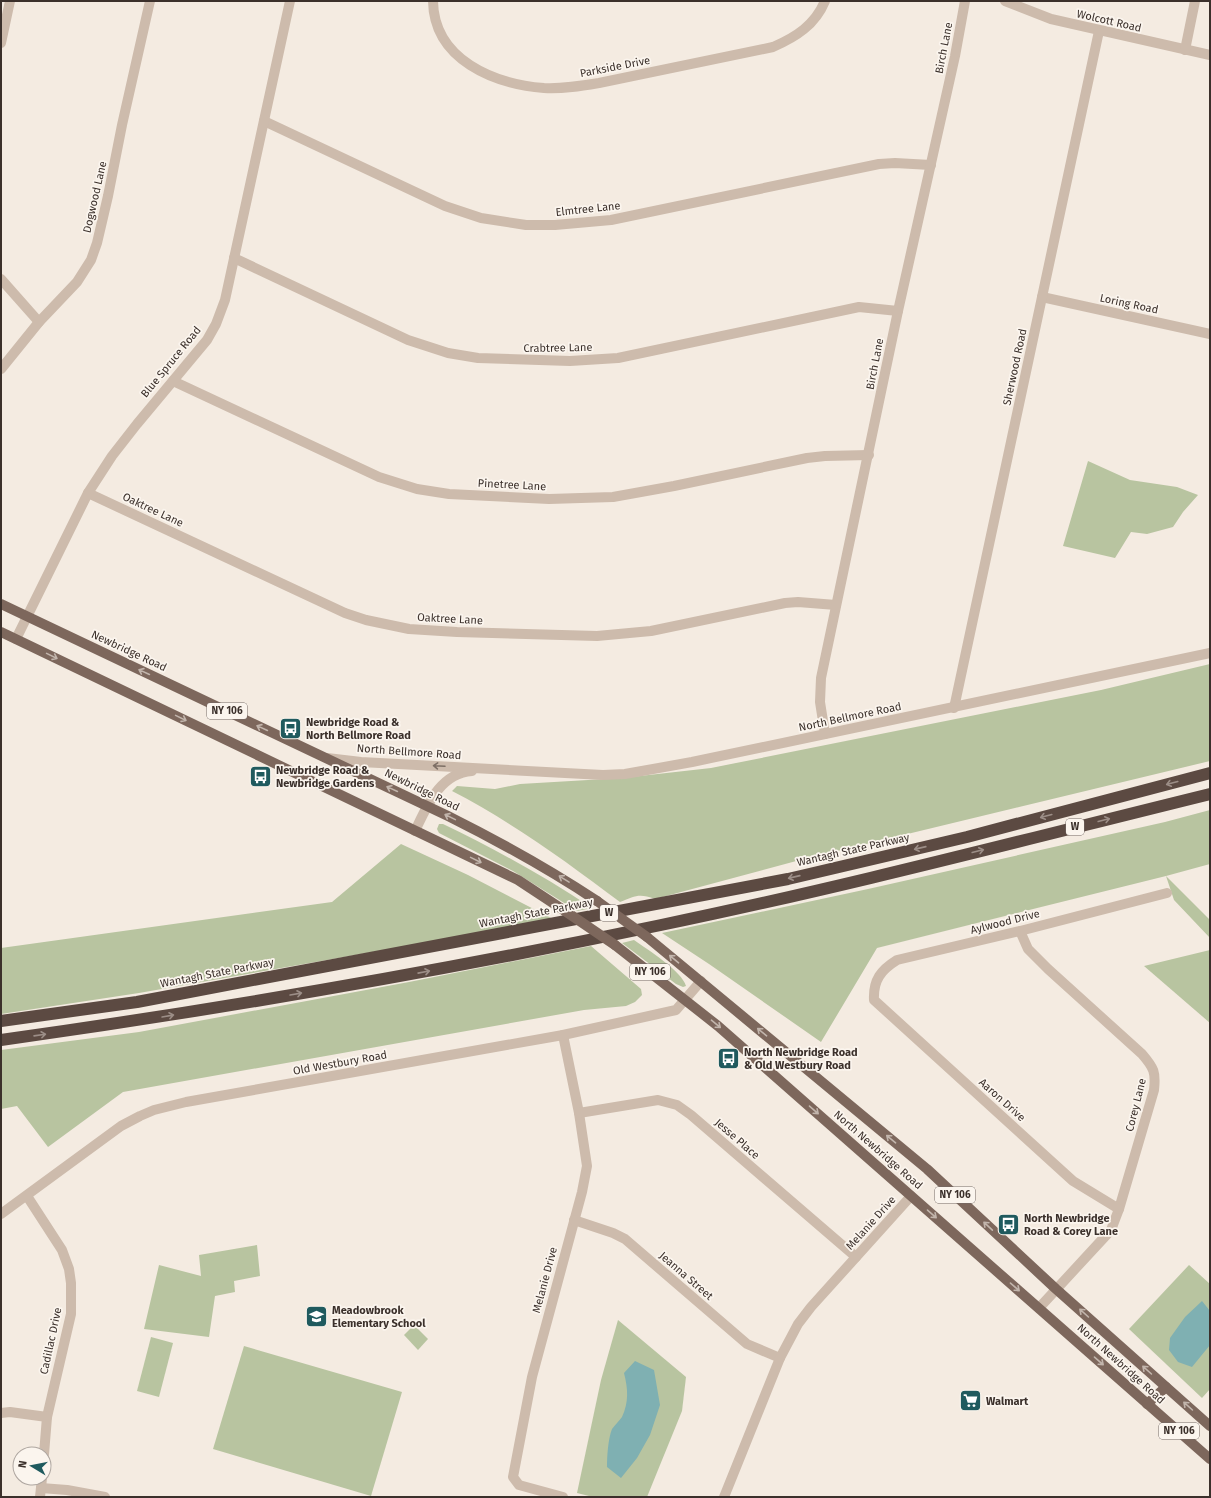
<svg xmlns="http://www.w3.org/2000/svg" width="1211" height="1498" font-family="'Fira Sans',sans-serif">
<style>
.green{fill:#b8c4a0}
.water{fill:#7fb0b2}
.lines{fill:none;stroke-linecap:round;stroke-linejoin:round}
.minor{stroke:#cdbbac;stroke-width:10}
.tertiary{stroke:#cdbbac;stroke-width:10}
.primary{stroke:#7d675c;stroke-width:10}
.motorway{stroke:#5c4a42;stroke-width:12}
.primary-bridge{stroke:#7d675c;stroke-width:10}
.oneway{stroke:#c2b5ac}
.oneway2{stroke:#7d6f65}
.oneway3{stroke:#9c8e87}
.labels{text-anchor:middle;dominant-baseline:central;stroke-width:3.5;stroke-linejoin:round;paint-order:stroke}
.shield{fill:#fbf5ee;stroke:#756b66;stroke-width:1}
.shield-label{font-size:10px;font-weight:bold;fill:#3b302b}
.street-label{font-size:11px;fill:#3b302b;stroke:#fbf5ee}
.poi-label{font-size:11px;font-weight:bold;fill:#3b302b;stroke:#fbf5ee;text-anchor:start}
</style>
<rect width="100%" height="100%" fill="#f4ebe1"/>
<!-- green -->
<g class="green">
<path d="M1088 461 1130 480 1177 487 1198 495 1183 512 1173 527 1147 534 1131 532 1115 558 1063 546Z"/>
<path d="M1210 664V761L800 860 655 899C639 893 635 896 620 902 567 862 512 822 452 791L457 786 495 789 520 784 622 778 711 768 1101 690Z"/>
<path d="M1210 810V864L1166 876 1210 920V938L1174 900 1166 876 877 948 821 1042 709 964 662 933 868 889 1165 822Z"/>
<path d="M439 824H443C495 849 544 876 592 908L577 911 513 871 439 833 437 829Z"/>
<path d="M401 844 468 875 555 920 139 993 1 1014V948L332 902Z"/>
<path d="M634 940C648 950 682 971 686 986L683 987 676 984 622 943Z"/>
<path d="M591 946 641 989 642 995 635 1002 626 1006 584 1010 123 1092 48 1147 17 1106 1 1109V1050L139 1032 409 982Z"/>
<path d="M1210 950V1023L1144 966Z"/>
<path d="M257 1245 260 1276 234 1281 235 1292 215 1296 209 1337 144 1329 159 1265 201 1276 199 1255Z"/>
<path d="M1189 1265 1210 1284V1389L1202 1398 1129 1329Z"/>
<path d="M618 1320 686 1377 682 1411 647 1497H593L577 1493 601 1380Z"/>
<path d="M414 1325 428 1339 418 1350 404 1335Z"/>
<path d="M151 1337 173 1343 159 1397 137 1391Z"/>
<path d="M244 1346 402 1392 371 1496 213 1449Z"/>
</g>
<!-- water -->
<g class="water">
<path d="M1202 1301 1210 1311V1345L1192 1367 1178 1362 1169 1350 1170 1338 1185 1317Z"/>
<path d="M635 1361 654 1370 660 1405 650 1435 637 1458 621 1478 607 1467C607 1457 608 1439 612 1429 615 1425 619 1421 622 1417 629 1402 628 1389 624 1373Z"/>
</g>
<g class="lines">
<!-- minor -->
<g class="minor">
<path d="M433 1C434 60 494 84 544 88 563 89 581 86 599 83L773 47C796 37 815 25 825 1"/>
<path d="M1005 1 1051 19 1210 55"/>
<path d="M1 43 10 1"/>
<path d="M1185 50 1195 1"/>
<path d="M264 121 445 206 481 218 526 225H555L611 220 879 164 895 163 931 165"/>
<path d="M234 258 408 340 448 353 478 358 570 361 618 358 859 307 898 311"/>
<path d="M1 279 39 322"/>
<path d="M1042 297 1210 334"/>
<path d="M1 369 39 322 77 282 91 260 97 243 108 196 122 125 150 1"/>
<path d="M173 381 379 477 417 489 449 494 549 499 613 497 674 486 807 458 825 456 869 455"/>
<path d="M88 493 345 613 366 620 409 629 457 632 597 636 651 631 785 603 798 602 836 605"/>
<path d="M16 639 88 493 112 456 137 424 207 340 216 324 225 300 290 1"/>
<path d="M954 708 1099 31"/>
<path d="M825 734 820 702 821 678 898 311 955 56 965 1"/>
<path d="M1020 931 1028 949 1048 969 1142 1054C1154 1068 1156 1072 1154 1090L1119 1209 1111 1230 1039 1308"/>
<path d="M563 1035 579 1113 587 1166 582 1192 532 1377 513 1477 519 1485 563 1497"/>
<path d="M579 1113 658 1100 677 1105 691 1115 856 1257"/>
<path d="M27 1196 62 1250 69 1269 71 1283V1314L47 1417 44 1454"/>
<path d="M1119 1209 1073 1181 874 1000C873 980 881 970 897 960L1020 931 1167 893"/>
<path d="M574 1220 613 1233 625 1239 747 1344 780 1358"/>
<path d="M1 1413 10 1412 47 1417"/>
<path d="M41 1488 67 1490 105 1497"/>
<path d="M40 1497 42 1478"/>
<path d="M724 1497 780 1358 798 1324 811 1307 911 1196"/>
</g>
<!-- tertiary -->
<g class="tertiary">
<path d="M327 758 361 762 603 775 625 774 692 762 1210 653"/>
<path d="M415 831C427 806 440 773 472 771"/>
<path d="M1 1214 121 1126 140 1116 154 1110 186 1102 563 1035 676 1010 701 981"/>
</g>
<!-- primary -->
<g class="primary">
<path d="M1 604 448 816C500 842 549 869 597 901"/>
<path d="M1 632 518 880 565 911"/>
<path d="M647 937 927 1169 1056 1289 1210 1426"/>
<path d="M615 945 718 1026 1210 1459"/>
<path d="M1147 1404 1166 1387"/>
</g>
<!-- motorway -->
<g class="motorway">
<path d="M1 1021 137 1002 788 879 967 837 1210 773"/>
<path d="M1 1040C222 1009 442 971 661 925 845 887 1027 839 1210 794"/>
</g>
<!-- primary-bridge -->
<g class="primary-bridge">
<path d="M597 901 647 937"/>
<path d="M565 911 615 945"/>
</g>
</g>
<!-- one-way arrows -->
<defs><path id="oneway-shaft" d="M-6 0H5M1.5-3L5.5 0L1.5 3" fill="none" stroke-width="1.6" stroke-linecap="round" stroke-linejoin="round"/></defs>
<g class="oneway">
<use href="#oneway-shaft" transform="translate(52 656) rotate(26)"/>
<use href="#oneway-shaft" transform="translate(144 672) rotate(-155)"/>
<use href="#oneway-shaft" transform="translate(181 718) rotate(26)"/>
<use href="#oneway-shaft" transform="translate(262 728) rotate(-155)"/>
<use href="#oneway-shaft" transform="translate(392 789) rotate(-155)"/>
<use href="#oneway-shaft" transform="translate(450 817) rotate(-154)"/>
<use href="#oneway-shaft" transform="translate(476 860) rotate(26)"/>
<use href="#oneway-shaft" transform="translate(564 879) rotate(-148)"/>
<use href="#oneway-shaft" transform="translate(674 959) rotate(-140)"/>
<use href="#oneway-shaft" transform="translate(716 1024) rotate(40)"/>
<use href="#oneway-shaft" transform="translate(762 1032) rotate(-140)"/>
<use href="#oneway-shaft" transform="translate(814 1110) rotate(41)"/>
<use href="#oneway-shaft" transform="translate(891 1139) rotate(-140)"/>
<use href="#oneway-shaft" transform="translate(932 1214) rotate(41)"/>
<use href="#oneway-shaft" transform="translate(988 1226) rotate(-137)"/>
<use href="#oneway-shaft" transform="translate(1015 1287) rotate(41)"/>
<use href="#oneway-shaft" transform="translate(1084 1313) rotate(-138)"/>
<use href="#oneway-shaft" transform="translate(1099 1361) rotate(41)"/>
<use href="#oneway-shaft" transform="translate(1147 1370) rotate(-138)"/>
<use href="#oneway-shaft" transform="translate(1188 1406) rotate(-138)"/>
</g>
<use class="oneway2" href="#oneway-shaft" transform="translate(439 766) rotate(-177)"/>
<g class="oneway3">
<use href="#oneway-shaft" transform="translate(1172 783) rotate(165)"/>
<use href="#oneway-shaft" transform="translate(1046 816) rotate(165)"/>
<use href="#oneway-shaft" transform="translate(1104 820) rotate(-14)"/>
<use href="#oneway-shaft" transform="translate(920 848) rotate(167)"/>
<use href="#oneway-shaft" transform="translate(978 851) rotate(-14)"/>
<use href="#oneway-shaft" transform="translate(794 877) rotate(167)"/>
<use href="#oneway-shaft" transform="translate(424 972) rotate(-11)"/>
<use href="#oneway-shaft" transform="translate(296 994) rotate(-10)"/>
<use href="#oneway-shaft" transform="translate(168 1016) rotate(-10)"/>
<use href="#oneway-shaft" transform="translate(40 1035) rotate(-8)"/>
</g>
<!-- icons -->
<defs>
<symbol id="bus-square" viewBox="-11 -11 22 22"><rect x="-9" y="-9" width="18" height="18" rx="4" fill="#1f5a5e" stroke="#fbf5ee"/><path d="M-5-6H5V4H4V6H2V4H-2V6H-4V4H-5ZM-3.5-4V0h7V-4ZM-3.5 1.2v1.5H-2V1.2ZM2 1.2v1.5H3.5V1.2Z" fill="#fff"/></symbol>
<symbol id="school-square" viewBox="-11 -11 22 22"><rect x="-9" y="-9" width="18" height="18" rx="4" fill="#1f5a5e" stroke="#fbf5ee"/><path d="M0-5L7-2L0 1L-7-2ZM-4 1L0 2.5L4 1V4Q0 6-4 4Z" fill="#fff"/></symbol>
<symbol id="supermarket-square" viewBox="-11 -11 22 22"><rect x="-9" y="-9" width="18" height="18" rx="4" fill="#1f5a5e" stroke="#fbf5ee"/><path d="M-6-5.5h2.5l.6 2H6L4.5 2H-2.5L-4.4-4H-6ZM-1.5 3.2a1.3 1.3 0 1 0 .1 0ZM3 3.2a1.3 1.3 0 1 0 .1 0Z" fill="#fff"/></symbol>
</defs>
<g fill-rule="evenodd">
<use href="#bus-square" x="278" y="716" width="25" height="25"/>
<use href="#bus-square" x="248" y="764" width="25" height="25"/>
<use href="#bus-square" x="716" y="1046" width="25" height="25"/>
<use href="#bus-square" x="996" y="1212" width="25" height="25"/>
<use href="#school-square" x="304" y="1304" width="25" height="25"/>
<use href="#supermarket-square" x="958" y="1388" width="25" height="25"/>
</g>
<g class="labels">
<!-- shield labels -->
<g class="shield">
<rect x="207" y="703" width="40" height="16" rx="3"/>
<rect x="1066" y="819" width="18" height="16" rx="3"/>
<rect x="600" y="905" width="18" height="16" rx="3"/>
<rect x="630" y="964" width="40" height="16" rx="3"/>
<rect x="935" y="1187" width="40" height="16" rx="3"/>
<rect x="1159" y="1423" width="40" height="16" rx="3"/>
</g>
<g class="shield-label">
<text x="227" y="711">NY 106</text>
<text x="1075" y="827">W</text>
<text x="609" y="913">W</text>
<text x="650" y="972">NY 106</text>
<text x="955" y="1195">NY 106</text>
<text x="1179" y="1431">NY 106</text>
</g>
<!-- street labels -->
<g class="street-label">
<text transform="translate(1109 21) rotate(13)">Wolcott Road</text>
<text transform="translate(944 48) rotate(-79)">Birch Lane</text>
<text transform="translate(615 67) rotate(-11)">Parkside Drive</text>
<text transform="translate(95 197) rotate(-77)">Dogwood Lane</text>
<text transform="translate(588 209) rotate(-6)">Elmtree Lane</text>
<text transform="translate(1129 304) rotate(12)">Loring Road</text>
<text transform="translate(558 348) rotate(-1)">Crabtree Lane</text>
<text transform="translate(171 362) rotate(-51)">Blue Spruce Road</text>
<text transform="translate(875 364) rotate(-79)">Birch Lane</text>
<text transform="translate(1015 367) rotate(-78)">Sherwood Road</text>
<text transform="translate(512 485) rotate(3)">Pinetree Lane</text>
<text transform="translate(153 510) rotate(25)">Oaktree Lane</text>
<text transform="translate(450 619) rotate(3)">Oaktree Lane</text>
<text transform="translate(129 651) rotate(25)">Newbridge Road</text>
<text transform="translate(850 717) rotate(-12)">North Bellmore Road</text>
<text transform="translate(409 752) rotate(4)">North Bellmore Road</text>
<text transform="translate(422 790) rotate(26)">Newbridge Road</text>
<text transform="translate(853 850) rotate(-13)">Wantagh State Parkway</text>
<text transform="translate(536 913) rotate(-11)">Wantagh State Parkway</text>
<text transform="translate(1005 922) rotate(-14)">Aylwood Drive</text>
<text transform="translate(217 973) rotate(-11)">Wantagh State Parkway</text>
<text transform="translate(340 1063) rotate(-10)">Old Westbury Road</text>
<text transform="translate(1002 1100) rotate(42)">Aaron Drive</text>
<text transform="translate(1136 1105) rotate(-76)">Corey Lane</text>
<text transform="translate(737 1139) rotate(41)">Jesse Place</text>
<text transform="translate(878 1150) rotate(41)">North Newbridge Road</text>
<text transform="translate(871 1223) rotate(-48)">Melanie Drive</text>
<text transform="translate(686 1276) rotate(41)">Jeanna Street</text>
<text transform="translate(545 1280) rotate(-75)">Melanie Drive</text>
<text transform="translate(51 1341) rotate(-78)">Cadillac Drive</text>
<text transform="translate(1121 1364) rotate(42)">North Newbridge Road</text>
</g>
<!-- poi labels -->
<g class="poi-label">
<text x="306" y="722">Newbridge Road &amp;<tspan x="306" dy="13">North Bellmore Road</tspan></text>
<text x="276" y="770">Newbridge Road &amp;<tspan x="276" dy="13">Newbridge Gardens</tspan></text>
<text x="744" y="1052">North Newbridge Road<tspan x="744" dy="13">&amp; Old Westbury Road</tspan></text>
<text x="1024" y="1218">North Newbridge<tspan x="1024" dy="13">Road &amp; Corey Lane</tspan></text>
<text x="332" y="1310">Meadowbrook<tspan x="332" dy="13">Elementary School</tspan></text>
<text x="986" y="1401">Walmart</text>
</g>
</g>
<!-- border -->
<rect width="1211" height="1498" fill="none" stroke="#3b302b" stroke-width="4"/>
<!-- north arrow -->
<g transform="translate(32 1466) rotate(280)"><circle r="19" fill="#fbf5ee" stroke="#aea6a0"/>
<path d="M0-3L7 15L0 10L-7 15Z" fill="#1f5a5e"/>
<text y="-6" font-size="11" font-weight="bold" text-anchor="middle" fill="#3b302b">N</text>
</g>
</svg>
